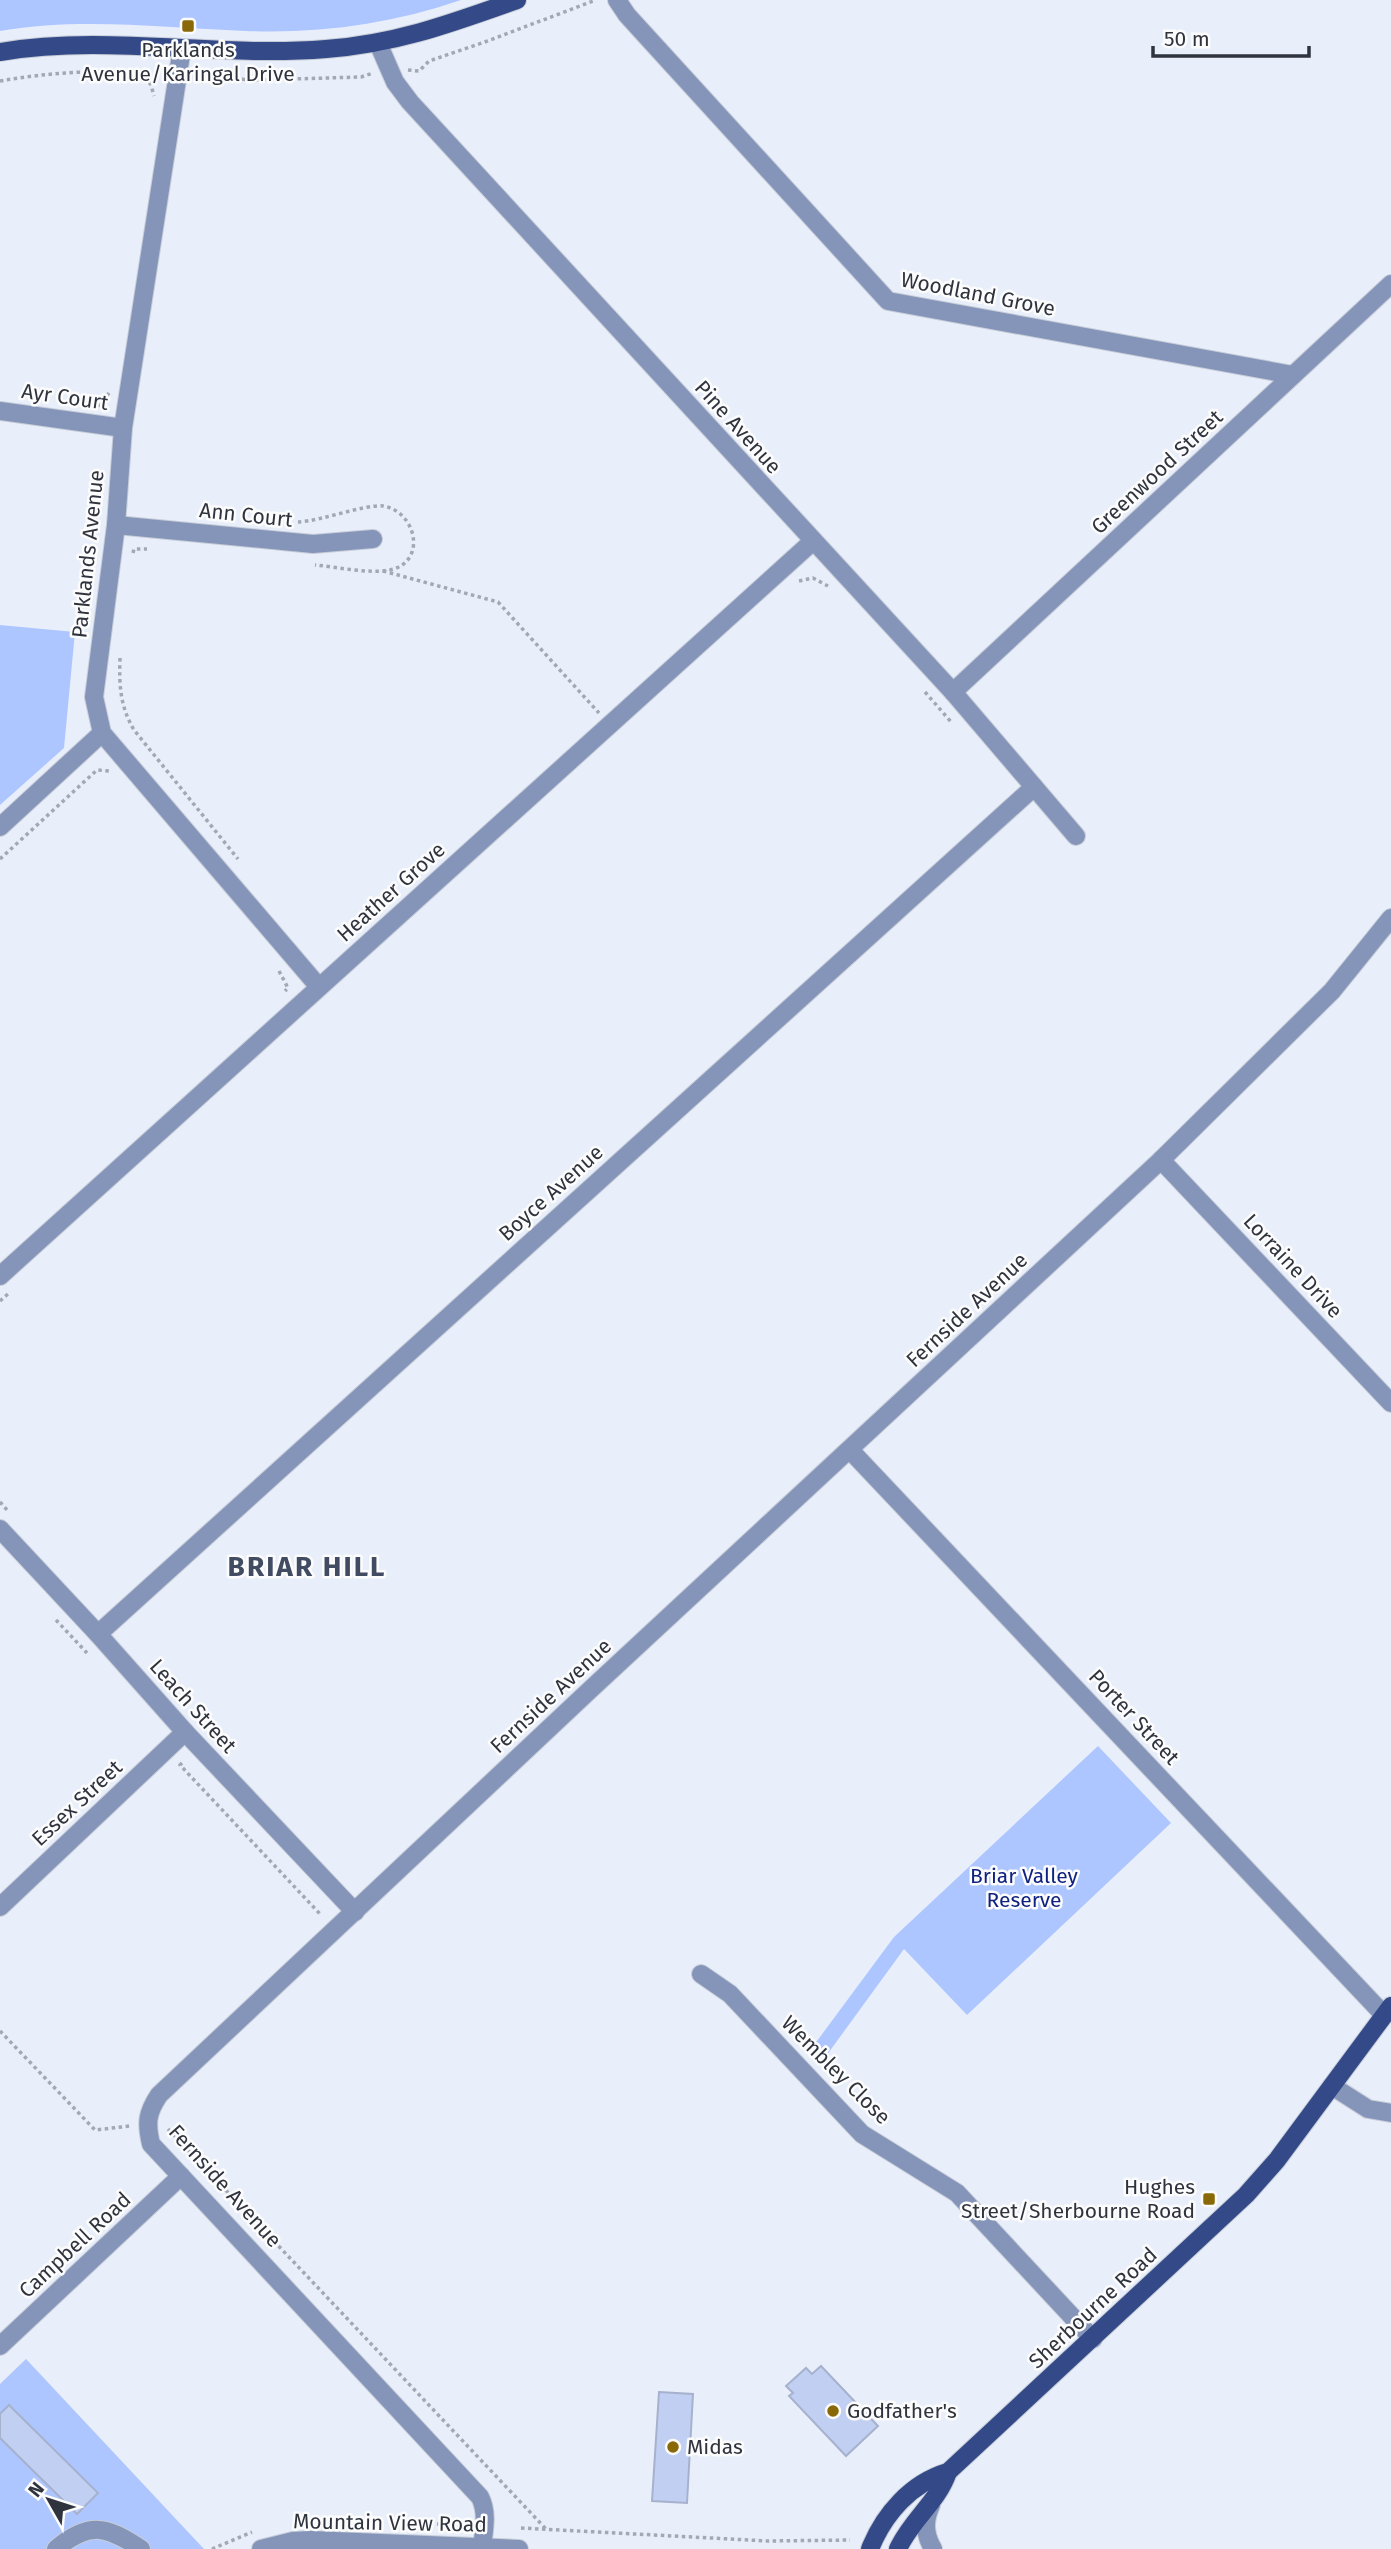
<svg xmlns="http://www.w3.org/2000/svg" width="1391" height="2549" font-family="'Fira Sans',sans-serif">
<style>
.green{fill:#aec6ff}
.building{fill:#c0cff2;stroke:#a6b2cd;stroke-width:2}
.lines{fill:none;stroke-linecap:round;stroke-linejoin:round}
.minor-casing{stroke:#c7cdd8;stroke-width:20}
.major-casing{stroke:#c7cdd8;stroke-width:20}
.path{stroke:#a3a9b4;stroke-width:3.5;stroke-dasharray:3.5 3.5;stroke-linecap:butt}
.minor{stroke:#8595b9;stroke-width:18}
.major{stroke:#334988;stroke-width:18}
.poi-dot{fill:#896907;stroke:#fcfcfc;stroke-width:2.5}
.labels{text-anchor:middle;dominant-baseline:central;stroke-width:5;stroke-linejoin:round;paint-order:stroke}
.poi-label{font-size:21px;fill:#2e333e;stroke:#fcfcfc;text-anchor:start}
.street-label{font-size:21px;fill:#2e333e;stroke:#fcfcfc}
.park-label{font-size:21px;fill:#102280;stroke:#fcfcfc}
.district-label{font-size:28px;font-weight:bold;letter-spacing:2px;fill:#414b62;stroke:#fcfcfc}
</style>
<rect width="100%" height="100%" fill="#e9effa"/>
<!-- green -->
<g class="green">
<path d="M0 0H461C391 24 319 34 245 31 163 28 82 17 0 31Z"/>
<path d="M0 625 75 632 64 748 0 805Z"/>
<path d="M1098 1746 1171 1823 967 2015 904 1949 829 2052 830 2066 807 2041H817L894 1937Z"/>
<path d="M26 2359 204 2549H0V2384Z"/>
</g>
<!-- building -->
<g class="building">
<path d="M821 2366 878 2426 846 2456 789 2396 793 2393 786 2386 806 2368 812 2374Z"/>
<path d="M659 2392 693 2394 687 2503 652 2501Z"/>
<path d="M9 2405 98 2493 77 2514 0 2438V2414Z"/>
</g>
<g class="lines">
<defs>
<g id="minor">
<path d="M617 0 627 15 888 301 1293 375"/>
<path d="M378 43 395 82 410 102 953 692 1076 836"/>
<path d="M182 48 123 428 116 525 94 697 102 733 319 987"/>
<path d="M0 411 123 428"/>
<path d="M116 525 313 544 373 539"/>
<path d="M953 692 1391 284"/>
<path d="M0 827 102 733"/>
<path d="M1161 1160 1391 1403"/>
<path d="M0 1276 812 542"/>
<path d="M850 1450 1384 2015"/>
<path d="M0 1529 98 1634 185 1732 355 1912"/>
<path d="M98 1634 1034 787"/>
<path d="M0 1907 185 1732"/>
<path d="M701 1974 730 1994 862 2134 957 2193 1093 2339"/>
<path d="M1332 2086 1368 2109 1391 2113"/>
<path d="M0 2346 181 2176"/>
<path d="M931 2505C924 2521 924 2533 933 2549"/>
<path d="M482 2547C484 2530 488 2513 480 2497L151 2144C146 2123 147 2113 159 2095L592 1688 1161 1160 1332 991 1391 918"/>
<path d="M56 2549C89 2521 107 2526 141 2549"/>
<path d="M261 2549 293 2541 311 2540 519 2549"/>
</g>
<g id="major">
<path d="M0 52C110 34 216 58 326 49 396 44 452 23 517 0"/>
<path d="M870 2549C884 2514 911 2483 948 2472L1246 2195 1277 2160 1391 2006"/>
<path d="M898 2549C911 2520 938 2502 948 2472"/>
</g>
</defs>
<!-- minor casing -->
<use href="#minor" class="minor-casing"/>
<!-- major casing -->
<use href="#major" class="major-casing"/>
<!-- path -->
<g class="path">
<path d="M408 70 419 71 429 61 482 43 596 0"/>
<path d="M195 80 200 83 208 78 258 80 361 77 373 73"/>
<path d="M0 81C46 73 97 69 143 74L151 85 154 96"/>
<path d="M99 407 109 393"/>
<path d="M298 522C321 521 365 504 383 506 416 511 428 562 390 570 367 574 338 567 315 565"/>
<path d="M133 553 134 549H147"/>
<path d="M383 571 498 602 599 713"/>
<path d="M799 581 813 578 828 586"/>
<path d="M120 658C119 685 120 706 134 730L238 859"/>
<path d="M925 692 952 723"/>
<path d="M0 859 97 770 110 771"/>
<path d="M279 971 288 988 285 991"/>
<path d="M0 1301 9 1293"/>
<path d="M0 1502 8 1511"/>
<path d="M56 1620 87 1653"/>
<path d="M182 1763 180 1765 321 1915"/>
<path d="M0 2031 95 2130 130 2126"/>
<path d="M168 2129 546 2529"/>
<path d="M437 2524 468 2525"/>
<path d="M521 2528 768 2541 850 2540"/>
<path d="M212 2549 252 2532"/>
</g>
<!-- minor -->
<use href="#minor" class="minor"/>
<!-- major -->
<use href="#major" class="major"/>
</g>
<!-- markers -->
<g class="poi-dot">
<rect x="181" y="19" width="14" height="14" rx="3.5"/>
<rect x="1202" y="2192" width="14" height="14" rx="3.5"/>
<circle cx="833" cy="2411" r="7"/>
<circle cx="673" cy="2447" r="7"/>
</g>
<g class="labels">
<!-- poi labels -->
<g class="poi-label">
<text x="188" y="50" text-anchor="middle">Parklands<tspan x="188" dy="24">Avenue/Karingal Drive</tspan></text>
<text x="1195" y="2187" text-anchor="end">Hughes<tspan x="1195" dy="24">Street/Sherbourne Road</tspan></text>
<text x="847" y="2411">Godfather's</text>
<text x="687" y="2447">Midas</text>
</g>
<!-- street labels -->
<g class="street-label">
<text transform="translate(978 294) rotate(11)">Woodland Grove</text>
<text transform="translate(65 397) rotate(8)">Ayr Court</text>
<text transform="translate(738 427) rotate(48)">Pine Avenue</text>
<text transform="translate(1157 472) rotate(-43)">Greenwood Street</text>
<text transform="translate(246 515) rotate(6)">Ann Court</text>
<text transform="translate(88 554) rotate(-84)">Parklands Avenue</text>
<text transform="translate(391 892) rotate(-42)">Heather Grove</text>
<text transform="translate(551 1193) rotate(-42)">Boyce Avenue</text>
<text transform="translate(1293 1266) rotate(47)">Lorraine Drive</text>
<text transform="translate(967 1310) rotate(-43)">Fernside Avenue</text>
<text transform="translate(551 1696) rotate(-43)">Fernside Avenue</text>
<text transform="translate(193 1706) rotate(48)">Leach Street</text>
<text transform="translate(1134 1717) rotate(47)">Porter Street</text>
<text transform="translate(77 1803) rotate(-43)">Essex Street</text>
<text transform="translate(836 2070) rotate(45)">Wembley Close</text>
<text transform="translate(225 2186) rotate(48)">Fernside Avenue</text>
<text transform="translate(75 2245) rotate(-43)">Campbell Road</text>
<text transform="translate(1093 2308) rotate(-43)">Sherbourne Road</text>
<text transform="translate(390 2523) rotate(1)">Mountain View Road</text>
</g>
<!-- park labels -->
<g class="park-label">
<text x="1024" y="1876">Briar Valley<tspan x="1024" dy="24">Reserve</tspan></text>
</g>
<!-- district labels -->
<g class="district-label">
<text x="307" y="1566">BRIAR HILL</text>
</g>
</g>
<!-- north arrow -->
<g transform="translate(49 2500) rotate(309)" stroke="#fcfcfc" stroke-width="5" paint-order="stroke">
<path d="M0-5L12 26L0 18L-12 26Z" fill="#2e333e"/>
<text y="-10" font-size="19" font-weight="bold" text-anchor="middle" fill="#2e333e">N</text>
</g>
<!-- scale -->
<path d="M1153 46v10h156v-10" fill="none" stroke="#2e333e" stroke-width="3.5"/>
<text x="1164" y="46" font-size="21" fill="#2e333e" stroke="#fcfcfc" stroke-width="5" paint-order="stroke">50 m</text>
</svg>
